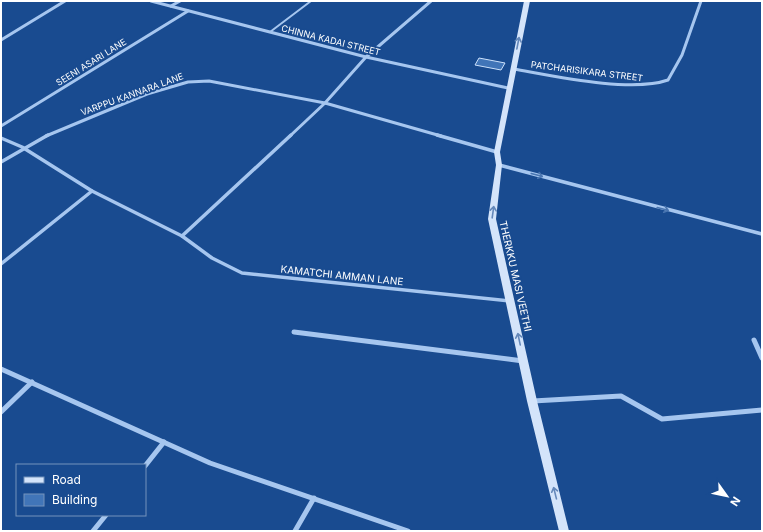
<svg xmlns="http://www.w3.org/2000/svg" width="763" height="532" font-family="Inter,sans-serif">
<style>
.building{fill:#4175b8;stroke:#cce1fb}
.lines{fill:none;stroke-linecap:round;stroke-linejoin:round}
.lane{stroke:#a6c6ef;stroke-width:2}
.street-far2{stroke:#a6c6ef;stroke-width:3}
.street-far1{stroke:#a6c6ef;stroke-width:3.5}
.street{stroke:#a6c6ef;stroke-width:5}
.secondary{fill:#d4e4fa;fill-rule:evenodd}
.oneway{stroke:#6488ba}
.oneway2{stroke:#4a76b1}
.labels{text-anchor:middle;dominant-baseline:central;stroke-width:3.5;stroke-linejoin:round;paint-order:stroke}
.far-street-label{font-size:9px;fill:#fff;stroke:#194b90}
.street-label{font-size:10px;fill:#fff;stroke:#194b90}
</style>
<rect width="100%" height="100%" fill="#194b90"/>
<!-- building -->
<path class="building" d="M479 58 505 63 501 70 475 65Z"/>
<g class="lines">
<!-- lane -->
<path class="lane" d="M270 32 311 1"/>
<!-- street-far2 -->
<g class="street-far2">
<path d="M151 1 366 57 508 88"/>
<path d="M431 1 366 57 325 103 441 136"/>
<path d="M171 6 180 1"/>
<path d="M1 40 65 1"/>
<path d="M514 69C554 76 631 93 668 80L682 55 701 1"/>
<path d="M1 126 188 11"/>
<path d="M46 136 147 94 188 82 209 81 325 103"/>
<path d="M290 136 325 103"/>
</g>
<!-- street-far1 -->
<g class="street-far1">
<path d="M437 135 497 152"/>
<path d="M1 138 22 147 92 191 182 236 291 135"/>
<path d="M1 162 48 135"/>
<path d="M499 165 762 234"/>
<path d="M182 236 212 258 242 273 511 301"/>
<path d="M1 264 92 191"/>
</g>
<!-- street -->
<g class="street">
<path d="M294 332 523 361"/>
<path d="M754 340 762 358"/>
<path d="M1 369 210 463 408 531"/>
<path d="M533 401 621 396 662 419 762 410"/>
<path d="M1 412 32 382"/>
<path d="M145 466 164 442"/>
<path d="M93 531 106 515"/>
<path d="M295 531 314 498"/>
</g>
<!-- secondary -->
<path class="secondary" d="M524 1H530L500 152 502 165 496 219 537 401 569 531H559L527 401 488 219 496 165 494 152Z"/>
</g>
<!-- one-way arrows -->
<defs><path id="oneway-shaft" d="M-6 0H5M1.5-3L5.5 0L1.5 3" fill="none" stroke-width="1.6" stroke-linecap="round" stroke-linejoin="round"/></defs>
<g class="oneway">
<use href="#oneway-shaft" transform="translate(518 43) rotate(-79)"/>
<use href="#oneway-shaft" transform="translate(493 212) rotate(-82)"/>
<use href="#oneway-shaft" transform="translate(519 339) rotate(-102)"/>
<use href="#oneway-shaft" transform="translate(555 493) rotate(-104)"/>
</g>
<g class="oneway2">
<use href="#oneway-shaft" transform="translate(537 175) rotate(15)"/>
<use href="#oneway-shaft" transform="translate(663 209) rotate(15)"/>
</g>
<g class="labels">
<!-- far-street labels -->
<g class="far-street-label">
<text transform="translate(331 40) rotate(14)">CHINNA KADAI STREET</text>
<text transform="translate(91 62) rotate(-32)">SEENI ASARI LANE</text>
<text transform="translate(587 71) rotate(7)">PATCHARISIKARA STREET</text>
<text transform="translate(132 94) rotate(-20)">VARPPU KANNARA LANE</text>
</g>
<!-- street labels -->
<g class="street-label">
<text transform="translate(342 275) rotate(6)">KAMATCHI AMMAN LANE</text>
<text transform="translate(516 276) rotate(77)">THERKKU MASI VEETHI</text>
</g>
</g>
<!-- border -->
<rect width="763" height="532" fill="none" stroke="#ffffff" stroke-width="4"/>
<!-- legend -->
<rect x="16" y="464" width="130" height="52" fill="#194b90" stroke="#7593bc"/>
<rect x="24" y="477" width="20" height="6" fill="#d4e4fa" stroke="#7593bc"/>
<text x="52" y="484" font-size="12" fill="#ffffff">Road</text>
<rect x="24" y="494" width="20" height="12" fill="#4175b8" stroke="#7593bc"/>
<text x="52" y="504" font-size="12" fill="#ffffff">Building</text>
<!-- north arrow -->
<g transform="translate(727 496) rotate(123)" stroke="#194b90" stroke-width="3" paint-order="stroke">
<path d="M0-3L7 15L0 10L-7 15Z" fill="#ffffff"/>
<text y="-6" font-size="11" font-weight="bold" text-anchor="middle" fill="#ffffff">N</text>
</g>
</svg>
